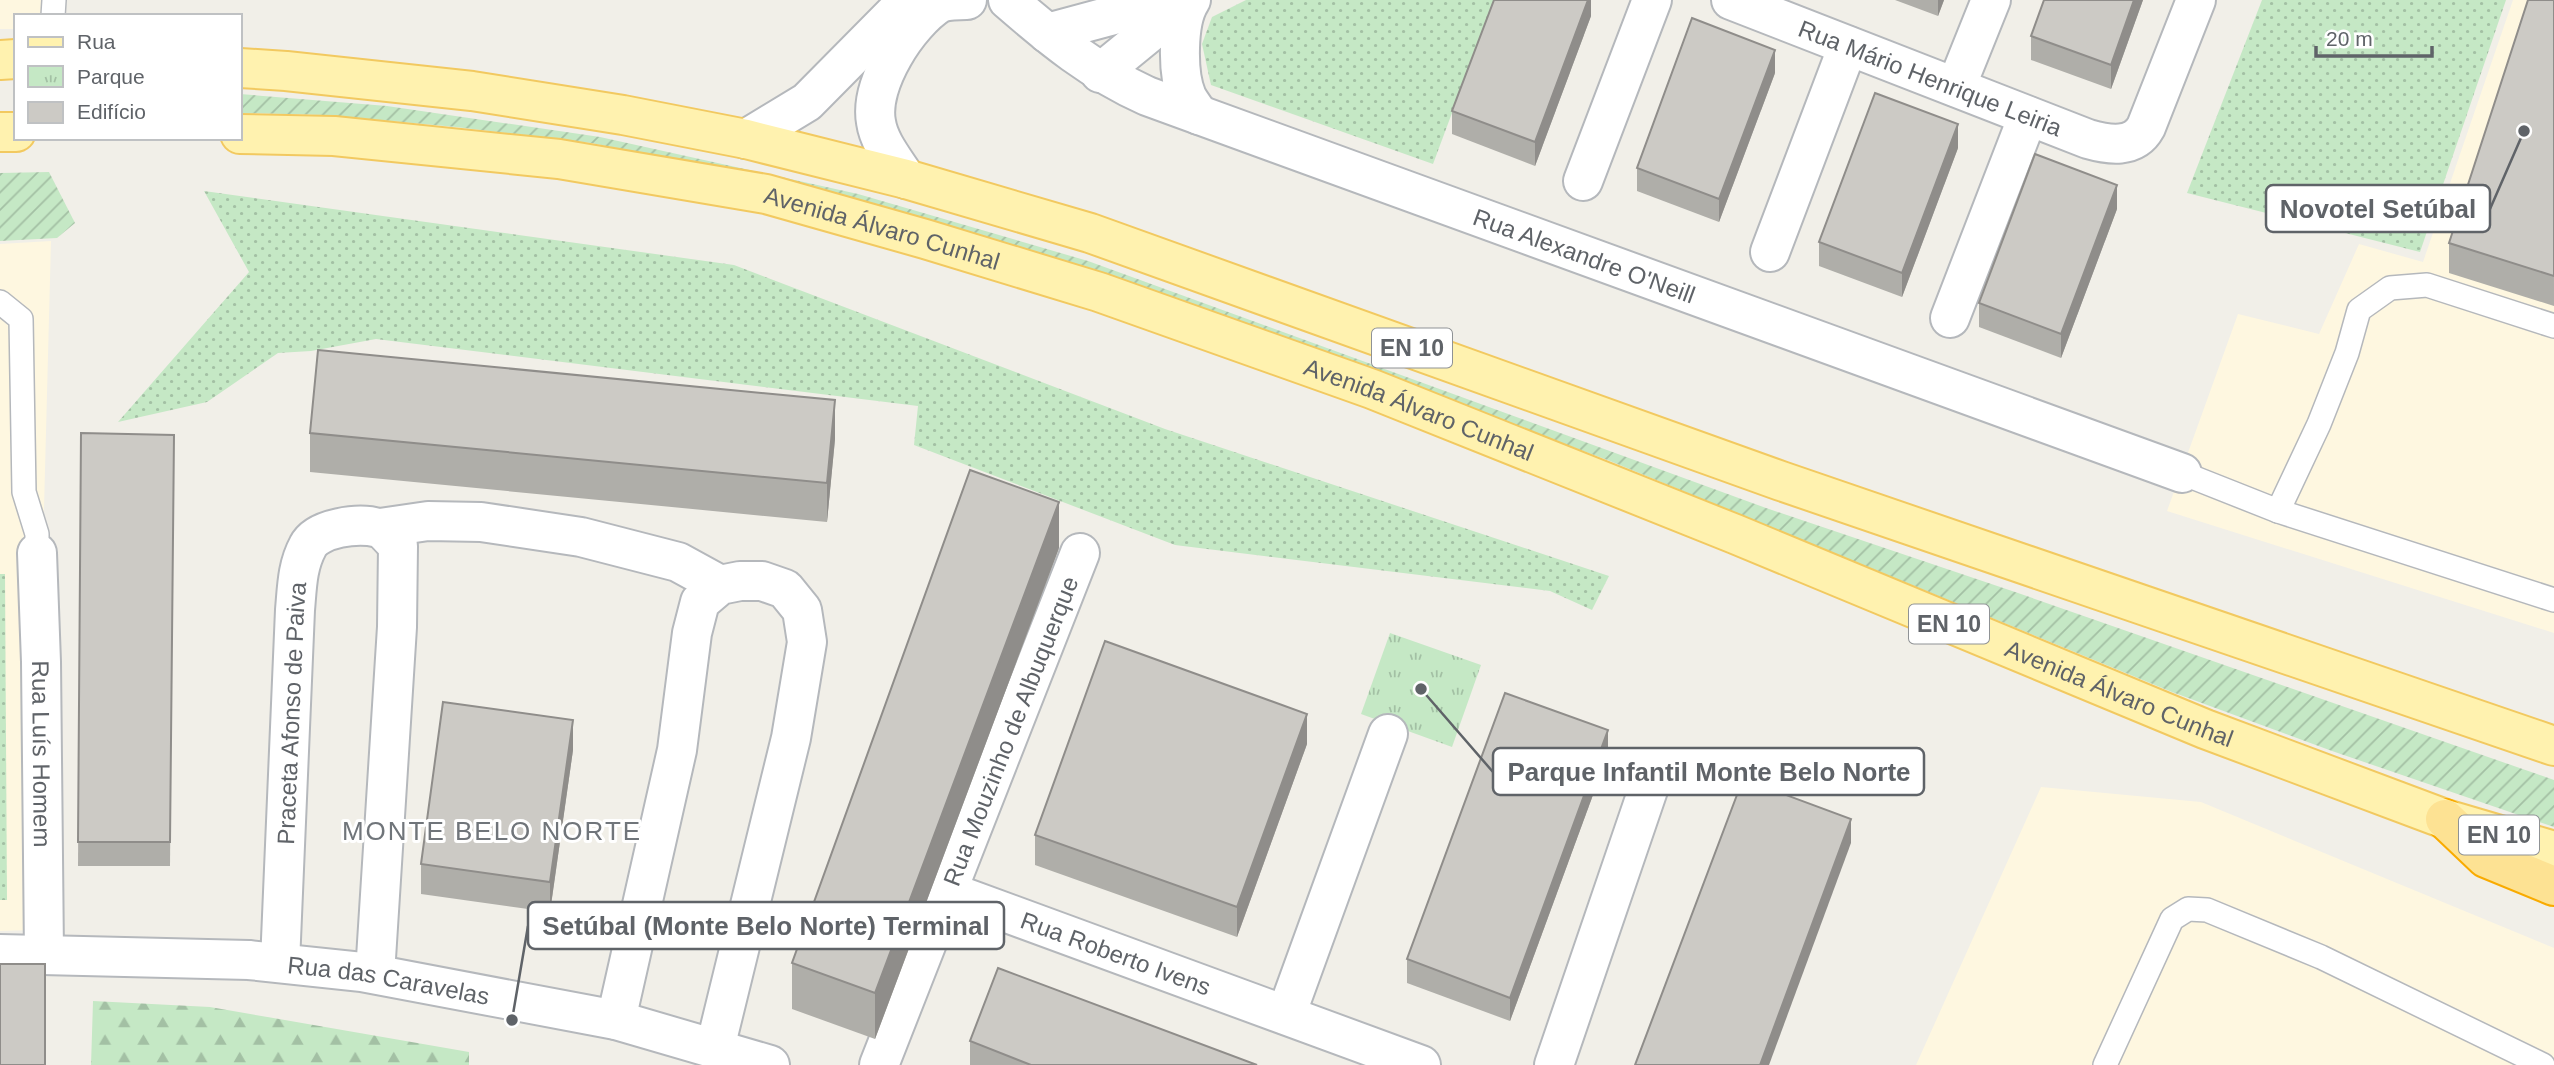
<svg xmlns="http://www.w3.org/2000/svg" width="2554" height="1065" font-family="Helvetica,sans-serif">
<style>
.commercial{fill:#fef7e0}
.grass{fill:url(#grass-dots)}
.forest{fill:url(#forest-firs)}
.park{fill:url(#park-tufts)}
.garden{fill:url(#garden-furrows)}
.lines{fill:none;stroke-linecap:round;stroke-linejoin:round}
.lane-casing{stroke:#b5b8bc;stroke-width:26}
.street-casing{stroke:#b5b8bc;stroke-width:42}
.primary-casing{stroke:#f2c960;stroke-width:42}
.highway-casing{stroke:#f9ab00;stroke-width:42}
.lane{stroke:#fff;stroke-width:23}
.street{stroke:#fff;stroke-width:38}
.primary{stroke:#fff2af;stroke-width:38}
.highway{stroke:#fde293;stroke-width:38}
.wall{fill:#afaea9}
.shaded-wall{fill:#8f8d8a}
.building{fill:#cccac5;stroke:#8f8d8a;stroke-width:2}
.labels{text-anchor:middle;dominant-baseline:central;stroke-width:6;stroke-linejoin:round;paint-order:stroke}
.shield{fill:#fff;stroke:#8f9295;stroke-width:2}
.shield-label{font-size:23px;font-weight:bold;fill:#5f6368}
.street-label{font-size:24px;fill:#5f6368;stroke:#fff}
.neighbourhood-label{font-size:26px;letter-spacing:2px;fill:#70757a;stroke:#fff}
.leader{fill:none;stroke:#5f6368;stroke-width:2.5}
.callout-dot{fill:#5f6368;stroke:#fff;stroke-width:2.5}
.callout{fill:#fff;stroke:#5f6368;stroke-width:2.5}
.callout-label{font-size:26px;text-anchor:middle;font-weight:bold;fill:#5f6368}
</style>
<defs>
<pattern id="grass-dots" width="8" height="8" patternUnits="userSpaceOnUse" patternTransform="scale(1.75)"><rect width="8" height="8" fill="#c5e8c5"/><path d="M2 2h.1M6 6h.1" fill="none" stroke="#a3c0a4" stroke-width="1.8" stroke-linecap="round"/></pattern>
<pattern id="forest-firs" width="22" height="20" patternUnits="userSpaceOnUse" patternTransform="scale(1.75)"><rect width="22" height="20" fill="#c5e8c5"/><path d="M5 1l3.5 6h-7zM16 11l3.5 6h-7z" fill="#a3c0a4"/></pattern>
<pattern id="park-tufts" width="24" height="20" patternUnits="userSpaceOnUse" patternTransform="scale(1.75)"><rect width="24" height="20" fill="#c5e8c5"/><path d="M3 7l-1-3M5 7V3M7 7l1-3M15 17l-1-3M17 17v-4M19 17l1-3" fill="none" stroke="#a3c0a4"/></pattern>
<pattern id="garden-furrows" width="10" height="10" patternUnits="userSpaceOnUse" patternTransform="scale(1.75)"><rect width="10" height="10" fill="#c5e8c5"/><path d="M-1 1l2-2M0 10L10 0M9 11l2-2" fill="none" stroke="#a3c0a4"/></pattern>
</defs>
<rect width="100%" height="100%" fill="#f1efe8"/>
<!-- commercial -->
<g class="commercial">
<path d="M0 0H42L41 15 16 16V29H0Z"/>
<path d="M2513 0H2554V633L2167 511 2238 314 2319 334 2359 244 2423 262Z"/>
<path d="M51 241 33 930 0 931V244Z"/>
<path d="M2041 787 2201 802 2554 948V1065H1916Z"/>
</g>
<!-- grass -->
<g class="grass">
<path d="M1246 0H1494L1433 164 1211 85 1202 44 1212 17Z"/>
<path d="M2262 0H2506L2420 252 2187 193Z"/>
<path d="M204 191 734 265 1165 429 1609 576 1592 610 1550 591 1175 545 914 445 918 406 376 339 311 351 278 353 207 402 118 422 249 272Z"/>
<path d="M0 574H5L7 900H0Z"/>
</g>
<!-- forest -->
<path class="forest" d="M93 1001 210 1007 469 1052V1065H91Z"/>
<!-- park -->
<path class="park" d="M1390 633 1481 665 1452 747 1361 714Z"/>
<!-- garden -->
<g class="garden">
<path d="M240 94 387 106 600 137 858 194 1088 261 1766 508 2018 593 2554 780V827L2332 751 2172 692 1610 461 1423 391 718 168 591 143 456 127 324 115 240 113Z"/>
<path d="M49 172 75 223 57 238 0 241V173Z"/>
</g>
<g class="lines">
<defs>
<g id="lane">
<path d="M53 16 54 0"/>
<path d="M0 302 21 319 24 492 37 534V553"/>
<path d="M2182 473 2278 511 2554 600"/>
<path d="M2278 511 2319 424 2347 353 2359 310 2390 288 2427 285 2554 326"/>
<path d="M2105 1065 2172 919 2188 909 2207 910 2321 957 2543 1065"/>
</g>
<g id="street">
<path id="s1" d="M1008 0C1053 39 1092 71 1147 96L2182 473"/>
<path d="M1191 0C1177 21 1177 74 1187 97 1190 103 1195 109 1199 115"/>
<path id="s2" d="M1731 0 2088 139C2109 145 2134 149 2146 127L2196 0"/>
<path d="M1047 33 1170 0"/>
<path d="M1100 73 1188 1"/>
<path d="M1956 87 1991 0"/>
<path d="M746 139 807 102 908 0"/>
<path d="M906 179C895 161 879 143 876 122 869 84 908 23 940 3 948 0 959 0 967 0"/>
<path d="M1583 181 1652 0"/>
<path d="M1770 252 1848 46"/>
<path d="M1950 318 2028 116"/>
<path d="M380 528 428 521 481 522 581 537 678 562 720 585"/>
<path id="s3" d="M37 553 41 662 44 954"/>
<path id="s4" d="M947 891 1421 1065"/>
<path id="s5" d="M0 954 249 960 362 972 616 1020 770 1065"/>
<path id="s6" d="M280 963 295 610C297 588 297 566 308 546 317 528 359 522 378 528 385 530 392 540 398 546L397 627 375 974"/>
<path d="M1286 1015 1388 734"/>
<path d="M616 1020 677 750 692 633 700 602 720 585 740 581H762L785 589 802 610 807 642 791 738 715 1048"/>
<path id="s7" d="M879 1065 1080 553"/>
<path d="M1554 1065 1652 778"/>
</g>
<g id="primary">
<path d="M0 60 16 59"/>
<path d="M240 68 286 71 472 91 623 115 746 139 906 179 1090 233 1781 481 2554 746"/>
<path d="M0 132H16"/>
<path id="s8" d="M240 134 334 136 559 159 766 194 925 239 1099 292 1372 389 1735 534 2205 729 2445 819 2554 851"/>
</g>
<path id="highway" d="M2445 819 2486 858 2554 886"/>
</defs>
<!-- lane casing -->
<use href="#lane" class="lane-casing"/>
<!-- street casing -->
<use href="#street" class="street-casing"/>
<!-- primary casing -->
<use href="#primary" class="primary-casing"/>
<!-- highway casing -->
<use href="#highway" class="highway-casing"/>
<!-- lane -->
<use href="#lane" class="lane"/>
<!-- street -->
<use href="#street" class="street"/>
<!-- primary -->
<use href="#primary" class="primary"/>
<!-- highway -->
<use href="#highway" class="highway"/>
</g>
<!-- wall -->
<g class="wall">
<path d="M1591 0V16L1535 166 1452 134V111Z"/>
<path d="M1895 0H1944L1938 16Z"/>
<path d="M2044 0H2143L2111 89 2031 60V36Z"/>
<path d="M2554 0V306L2449 273V243Z"/>
<path d="M1775 73 1719 222 1637 191V168Z"/>
<path d="M1958 148 1902 297 1819 266V242Z"/>
<path d="M2117 209 2061 358 1979 327V303Z"/>
<path d="M81 433 174 435 170 866H78Z"/>
<path d="M310 433 835 439 827 522 310 472Z"/>
<path d="M1059 548 875 1039 792 1009V963Z"/>
<path d="M1307 744 1237 937 1035 865V835Z"/>
<path d="M573 750 550 912 421 894V864Z"/>
<path d="M1608 754 1510 1021 1407 983V959Z"/>
<path d="M970 1041 1257 1065H970Z"/>
</g>
<!-- shaded-wall -->
<g class="shaded-wall">
<path d="M1588 0H1591V16L1535 166V142Z"/>
<path d="M1938 0H1944L1938 16Z"/>
<path d="M2134 0H2143L2111 89V65Z"/>
<path d="M1775 50V73L1719 222V199Z"/>
<path d="M1958 124V148L1902 297V273Z"/>
<path d="M2117 185V209L2061 358V334Z"/>
<path d="M835 400V439L827 522V483Z"/>
<path d="M1059 502V548L875 1039V993Z"/>
<path d="M1307 714V744L1237 937V907Z"/>
<path d="M573 720V750L550 912V882Z"/>
<path d="M1608 730V754L1510 1021V998Z"/>
<path d="M1851 819V843L1769 1065H1760Z"/>
</g>
<!-- building -->
<g class="building">
<path d="M1494 0H1588L1535 142 1452 111Z"/>
<path d="M2044 0H2134L2111 65 2031 36Z"/>
<path d="M2528 0H2554V276L2449 243Z"/>
<path d="M1692 18 1775 50 1719 199 1637 168Z"/>
<path d="M1875 93 1958 124 1902 273 1819 242Z"/>
<path d="M2035 154 2117 185 2061 334 1979 303Z"/>
<path d="M318 350 835 400 827 483 310 433Z"/>
<path d="M81 433 174 435 170 842H78Z"/>
<path d="M970 470 1059 502 875 993 792 963Z"/>
<path d="M1105 641 1307 714 1237 907 1035 835Z"/>
<path d="M1505 693 1608 730 1510 998 1407 959Z"/>
<path d="M443 702 573 720 550 882 421 864Z"/>
<path d="M1743 779 1851 819 1760 1065H1635Z"/>
<rect x="0" y="964" width="45" height="101"/>
<path d="M998 968 1257 1065H1031L970 1041Z"/>
</g>
<g class="labels">
<!-- shield labels -->
<g class="shield">
<rect x="1372" y="328.5" width="80" height="39" rx="5"/>
<rect x="1909" y="604.5" width="80" height="39" rx="5"/>
<rect x="2459" y="815.5" width="80" height="39" rx="5"/>
</g>
<g class="shield-label">
<text x="1412" y="348">EN 10</text>
<text x="1949" y="624">EN 10</text>
<text x="2499" y="835">EN 10</text>
</g>
<!-- street labels -->
<g class="street-label">
<text stroke="none"><textPath href="#s2" startOffset="214">Rua Mário Henrique Leiria</textPath></text>
<text stroke="none"><textPath href="#s8" startOffset="651">Avenida Álvaro Cunhal</textPath></text>
<text stroke="none"><textPath href="#s1" startOffset="635">Rua Alexandre O'Neill</textPath></text>
<text stroke="none"><textPath href="#s8" startOffset="1218">Avenida Álvaro Cunhal</textPath></text>
<text stroke="none"><textPath href="#s8" startOffset="1974">Avenida Álvaro Cunhal</textPath></text>
<text stroke="none"><textPath href="#s6" startOffset="250">Praceta Afonso de Paiva</textPath></text>
<text stroke="none"><textPath href="#s7" startOffset="359">Rua Mouzinho de Albuquerque</textPath></text>
<text stroke="none"><textPath href="#s3" startOffset="201">Rua Luís Homem</textPath></text>
<text stroke="none"><textPath href="#s4" startOffset="180">Rua Roberto Ivens</textPath></text>
<text stroke="none"><textPath href="#s5" startOffset="390">Rua das Caravelas</textPath></text>
</g>
<!-- neighbourhood labels -->
<g class="neighbourhood-label">
<text x="492" y="831">MONTE BELO NORTE</text>
</g>
</g>
<!-- callouts -->
<path class="leader" d="M2524 131L2490 209M1421 689L1493 772M512 1020L528 926"/>
<g class="callout-dot">
<circle cx="2524" cy="131" r="7"/>
<circle cx="1421" cy="689" r="7"/>
<circle cx="512" cy="1020" r="7"/>
</g>
<g class="callout">
<rect x="2266" y="185" width="224" height="47" rx="7"/>
<rect x="1493" y="748" width="431" height="47" rx="7"/>
<rect x="528" y="902" width="476" height="47" rx="7"/>
</g>
<g class="callout-label">
<text x="2378" y="218">Novotel Setúbal</text>
<text x="1709" y="781">Parque Infantil Monte Belo Norte</text>
<text x="766" y="935">Setúbal (Monte Belo Norte) Terminal</text>
</g>
<!-- legend -->
<rect x="14" y="14" width="228" height="126" fill="#ffffff" stroke="#bfc1c3" stroke-width="2"/>
<rect x="28" y="37" width="35" height="10" fill="#fff2af" stroke="#bfc1c3" stroke-width="2"/>
<text x="77" y="49" font-size="21" fill="#5f6368">Rua</text>
<rect x="28" y="66" width="35" height="21" fill="url(#park-tufts)" stroke="#bfc1c3" stroke-width="2"/>
<text x="77" y="84" font-size="21" fill="#5f6368">Parque</text>
<rect x="28" y="102" width="35" height="21" fill="#cccac5" stroke="#bfc1c3" stroke-width="2"/>
<text x="77" y="119" font-size="21" fill="#5f6368">Edifício</text>
<!-- scale -->
<path d="M2316 46v10h116v-10" fill="none" stroke="#5f6368" stroke-width="3.5"/>
<text x="2326" y="46" font-size="21" fill="#5f6368" stroke="#ffffff" stroke-width="5" paint-order="stroke">20 m</text>
</svg>
